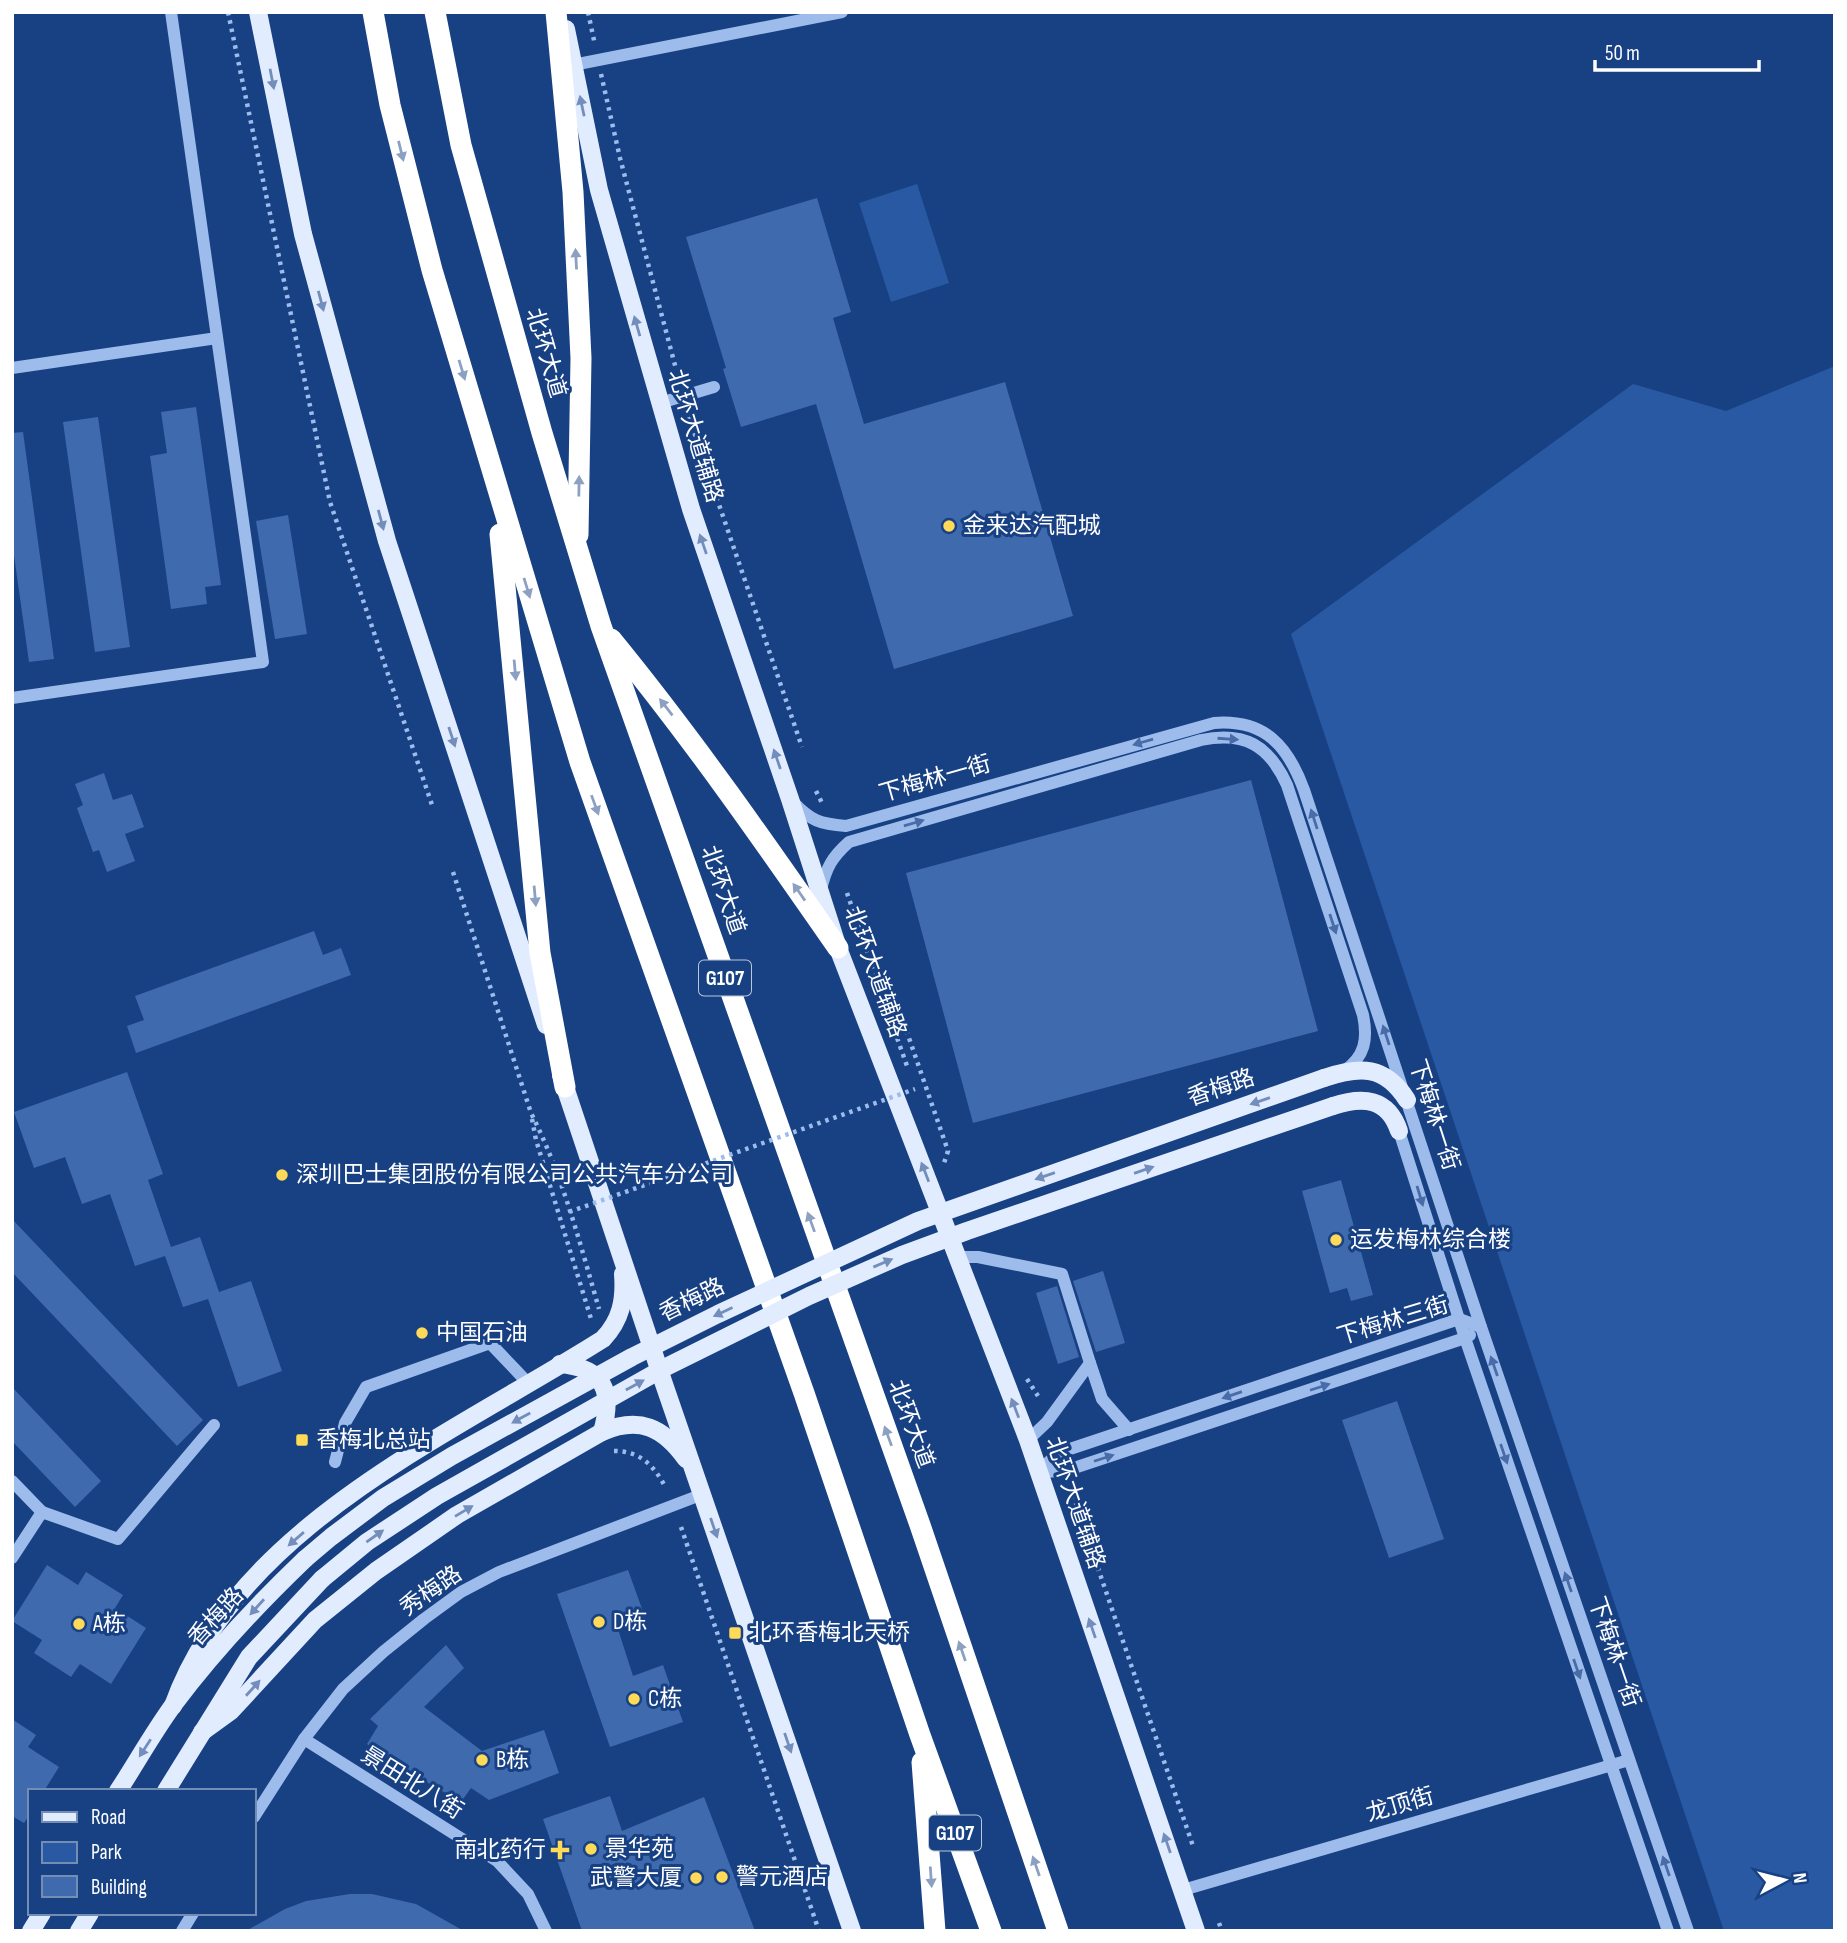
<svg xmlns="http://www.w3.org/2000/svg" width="1847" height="1943" font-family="'Sofia Sans Condensed','Noto Sans SC',sans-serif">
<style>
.green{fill:#2a59a3}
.building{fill:#406aae}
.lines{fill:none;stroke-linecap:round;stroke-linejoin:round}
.path{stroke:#9dbcec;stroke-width:4.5;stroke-dasharray:3.5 5;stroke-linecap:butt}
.minor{stroke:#9dbcec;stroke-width:12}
.major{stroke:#e2ecff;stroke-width:18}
.highway{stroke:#fff;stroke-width:21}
.path-bridge{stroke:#9dbcec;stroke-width:4.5;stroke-dasharray:3.5 5;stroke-linecap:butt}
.major-bridge{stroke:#e2ecff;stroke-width:18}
.oneway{fill:#738ebb}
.oneway2{fill:#8ca0c2}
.oneway3{fill:#476ca8}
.poi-dot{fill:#ffd958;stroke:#184184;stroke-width:2.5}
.labels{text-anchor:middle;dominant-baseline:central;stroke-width:6;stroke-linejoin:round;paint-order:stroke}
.shield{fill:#184184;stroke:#bac6da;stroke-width:2}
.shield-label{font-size:21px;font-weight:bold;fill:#fff}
.street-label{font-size:23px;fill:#fff;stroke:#184184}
.poi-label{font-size:23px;fill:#fff;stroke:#184184;text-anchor:start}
</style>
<rect width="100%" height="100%" fill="#184184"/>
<!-- green -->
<g class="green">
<path d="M917 184 949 283 891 302 859 203Z"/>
<path d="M1835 366V1931H1724L1291 634 1633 384 1726 411Z"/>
</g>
<!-- building -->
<g class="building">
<path d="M817 198 851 312 833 318 864 424 1005 382 1073 616 894 669 816 404 741 427 723 369 726 368 686 237Z"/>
<path d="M196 407 221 585 205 587 207 604 171 609 150 456 167 453 161 412Z"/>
<path d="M98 417 130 647 95 652 63 422Z"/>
<path d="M23 432 54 659 29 662 12 541V433Z"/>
<path d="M288 515 307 634 275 639 256 521Z"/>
<path d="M104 773 113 800 132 794 144 827 125 834 135 861 107 872 99 850 93 852 77 808 83 805 75 784Z"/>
<path d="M1251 780 1318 1031 973 1123 906 873Z"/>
<path d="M314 931 323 955 341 948 351 975 136 1053 127 1026 144 1020 135 996Z"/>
<path d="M127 1072 163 1174 148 1180 171 1247 200 1237 219 1292 251 1281 282 1371 238 1387 208 1299 183 1307 165 1256 135 1266 110 1194 82 1204 65 1157 34 1168 14 1112Z"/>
<path d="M1341 1180 1373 1295 1351 1301 1347 1288 1330 1293 1302 1191Z"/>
<path d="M12 1219 203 1420 177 1446 12 1272Z"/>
<path d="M1103 1271 1125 1343 1096 1352 1073 1281Z"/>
<path d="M1057 1286 1079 1357 1058 1364 1036 1293Z"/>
<path d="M12 1387 101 1481 75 1507 12 1441Z"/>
<path d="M1397 1401 1444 1539 1389 1558 1342 1420Z"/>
<path d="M47 1565 78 1585 86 1572 123 1595 115 1608 146 1628 111 1684 80 1664 71 1677 34 1653 42 1640 12 1621Z"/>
<path d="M628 1570 645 1617 617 1626 633 1676 663 1665 683 1722 610 1747 557 1594Z"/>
<path d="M446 1645 464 1668 424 1707 482 1751 544 1730 559 1773 489 1800 471 1788 461 1802 404 1769 367 1744 378 1726 370 1719Z"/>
<path d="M12 1719 36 1735 28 1747 59 1767 44 1791H30V1814L24 1823 12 1816Z"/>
<path d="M610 1796 622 1831 704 1797 755 1931H582L543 1819Z"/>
<path d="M350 1894H372L416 1904 464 1931H246L285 1909 306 1901Z"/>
</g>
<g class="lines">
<!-- path -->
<g class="path">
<path d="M228 12 330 502 432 805"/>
<path d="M588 12 595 45"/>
<path d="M601 74 620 158 676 369"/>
<path d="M689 417 802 747"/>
<path d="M816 791 823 805"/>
<path d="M453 872 531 1113C562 1174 580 1243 599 1309"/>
<path d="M847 893 883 998 899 1009 948 1151 943 1166"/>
<path d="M883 998 907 1066"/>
<path d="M532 1119 536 1140 592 1322"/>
<path d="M1027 1379 1038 1396"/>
<path d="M614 1451C641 1451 654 1466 666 1488"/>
<path d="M1073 1495 1194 1849"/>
<path d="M681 1527 819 1931"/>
<path d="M1219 1923 1222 1931"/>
</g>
<!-- minor -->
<g class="minor">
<path d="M573 65 842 12"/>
<path d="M12 368 217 338"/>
<path d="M660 403 714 387"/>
<path d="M12 698 263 662 171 12"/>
<path d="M793 802C811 821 820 824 846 826L1214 723C1265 719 1288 746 1304 790L1481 1327 1688 1931"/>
<path d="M821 890C826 868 832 857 849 842L1201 740C1244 731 1269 745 1287 785L1363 1015C1368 1039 1365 1057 1344 1071"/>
<path d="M1399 1131 1465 1338 1668 1931"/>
<path d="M958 1257H978L1062 1274 1090 1363 1047 1422 1028 1440"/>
<path d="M1090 1363 1102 1399 1129 1430"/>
<path d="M335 1462 345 1423 366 1387 490 1343 528 1383"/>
<path d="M1038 1472 1058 1453 1459 1319 1481 1327"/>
<path d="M1038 1472 1065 1471 1465 1338 1470 1335"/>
<path d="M12 1481 42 1512"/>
<path d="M12 1558 42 1512 118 1539 214 1425"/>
<path d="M304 1739 497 1861 528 1894 546 1931"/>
<path d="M254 1817 304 1739 343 1689 383 1652 424 1619 461 1592 499 1572 703 1494"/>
<path d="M1183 1890 1629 1760"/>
<path d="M182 1931 193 1913"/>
</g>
<!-- major -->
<g class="major">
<path d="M258 12 303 234 387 541 546 1025"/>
<path d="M566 29 599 190 691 509 790 799 838 948 1028 1440 1196 1931"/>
<path d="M561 1075 664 1384 852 1931"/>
<path d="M1324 1078C1360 1066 1385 1065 1407 1100"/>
<path d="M1333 1106C1363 1096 1388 1098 1399 1131"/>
<path d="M560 1364C604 1368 614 1391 602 1432"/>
<path d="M173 1706C237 1526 453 1434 603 1339 621 1320 625 1300 623 1274"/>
<path d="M202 1732 231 1711 315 1620 376 1571 457 1515 602 1432C639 1416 663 1427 686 1459"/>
<path d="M118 1791C137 1762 154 1731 174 1704 213 1652 258 1604 305 1559"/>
<path d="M166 1791 249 1657 322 1579"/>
<path d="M31 1931 42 1913"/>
<path d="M79 1931 90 1913"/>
</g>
<!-- highway -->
<g class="highway">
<path d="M373 12 390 105 432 270 580 762 804 1393 920 1735 991 1931"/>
<path d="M435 12 461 145 542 433 601 626 920 1525 1058 1931"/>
<path d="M556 12 573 192 581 358 578 535"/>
<path d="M500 534 540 953 565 1087"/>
<path d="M611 639C692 738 765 843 838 948"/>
<path d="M922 1762 935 1931"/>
</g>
<!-- path-bridge -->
<path class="path-bridge" d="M569 1212 915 1089"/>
<!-- major-bridge -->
<g class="major-bridge">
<path d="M305 1559 331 1537 383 1498 452 1456 632 1357 718 1314 918 1221 1324 1078"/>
<path d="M322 1579 367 1542 437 1496 664 1368 809 1296 902 1255 967 1231 1333 1106"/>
</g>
</g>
<!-- one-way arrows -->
<defs><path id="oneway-solid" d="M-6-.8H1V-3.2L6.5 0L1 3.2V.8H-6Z" transform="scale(1.75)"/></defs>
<g class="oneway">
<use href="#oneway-solid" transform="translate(272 79) rotate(79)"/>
<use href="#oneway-solid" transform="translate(582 106) rotate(-102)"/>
<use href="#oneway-solid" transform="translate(321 301) rotate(75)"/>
<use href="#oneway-solid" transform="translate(637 326) rotate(-106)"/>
<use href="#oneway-solid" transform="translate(381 520) rotate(75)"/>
<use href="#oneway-solid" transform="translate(703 544) rotate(-109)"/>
<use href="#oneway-solid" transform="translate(452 737) rotate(72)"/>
<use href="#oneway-solid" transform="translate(777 759) rotate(-109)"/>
<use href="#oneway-solid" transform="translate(1260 1101) rotate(161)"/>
<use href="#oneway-solid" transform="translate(1144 1170) rotate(-19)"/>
<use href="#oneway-solid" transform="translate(925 1172) rotate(-111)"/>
<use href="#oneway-solid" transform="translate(1045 1176) rotate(161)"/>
<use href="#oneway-solid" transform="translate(883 1263) rotate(-23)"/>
<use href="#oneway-solid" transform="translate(723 1312) rotate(155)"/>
<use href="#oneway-solid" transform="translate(635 1385) rotate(-29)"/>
<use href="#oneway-solid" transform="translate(1015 1408) rotate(-111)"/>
<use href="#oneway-solid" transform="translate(521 1418) rotate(151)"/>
<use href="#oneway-solid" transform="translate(464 1511) rotate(-31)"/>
<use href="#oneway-solid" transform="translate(714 1528) rotate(71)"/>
<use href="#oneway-solid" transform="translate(375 1536) rotate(-35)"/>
<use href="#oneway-solid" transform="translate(296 1539) rotate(139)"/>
<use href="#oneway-solid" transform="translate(257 1607) rotate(132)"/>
<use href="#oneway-solid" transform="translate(1092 1628) rotate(-109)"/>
<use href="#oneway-solid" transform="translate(253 1688) rotate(-48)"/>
<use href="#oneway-solid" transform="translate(788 1743) rotate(71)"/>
<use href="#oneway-solid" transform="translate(145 1748) rotate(123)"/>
<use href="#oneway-solid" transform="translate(1167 1843) rotate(-109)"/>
</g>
<g class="oneway2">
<use href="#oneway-solid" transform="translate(401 151) rotate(76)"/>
<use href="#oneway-solid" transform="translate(576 259) rotate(-93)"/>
<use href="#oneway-solid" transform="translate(462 370) rotate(73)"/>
<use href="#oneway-solid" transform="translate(579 486) rotate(-89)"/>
<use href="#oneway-solid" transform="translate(527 588) rotate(73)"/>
<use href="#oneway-solid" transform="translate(515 670) rotate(85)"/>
<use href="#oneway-solid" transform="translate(666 707) rotate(-128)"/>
<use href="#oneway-solid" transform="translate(595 805) rotate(70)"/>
<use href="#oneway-solid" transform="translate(799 892) rotate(-125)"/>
<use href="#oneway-solid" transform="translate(535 896) rotate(85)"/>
<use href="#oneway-solid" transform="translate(811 1222) rotate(-110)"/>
<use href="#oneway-solid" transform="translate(888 1436) rotate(-110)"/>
<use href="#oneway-solid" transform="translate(962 1651) rotate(-109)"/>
<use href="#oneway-solid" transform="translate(1036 1866) rotate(-109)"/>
<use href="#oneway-solid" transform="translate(931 1877) rotate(86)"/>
</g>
<g class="oneway3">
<use href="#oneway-solid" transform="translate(1228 739) rotate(4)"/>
<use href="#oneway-solid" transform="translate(1143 742) rotate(164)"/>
<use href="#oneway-solid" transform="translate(1314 819) rotate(-108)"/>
<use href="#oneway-solid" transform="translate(914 823) rotate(-16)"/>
<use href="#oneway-solid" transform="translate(1333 924) rotate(72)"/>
<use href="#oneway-solid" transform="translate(1386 1035) rotate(-108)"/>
<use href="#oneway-solid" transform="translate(1420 1196) rotate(73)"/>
<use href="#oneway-solid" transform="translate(1494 1366) rotate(-109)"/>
<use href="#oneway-solid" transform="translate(1320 1387) rotate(-18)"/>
<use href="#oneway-solid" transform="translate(1232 1395) rotate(161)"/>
<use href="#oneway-solid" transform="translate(1504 1454) rotate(71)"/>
<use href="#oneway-solid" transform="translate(1104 1458) rotate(-18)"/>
<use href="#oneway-solid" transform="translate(1568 1582) rotate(-109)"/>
<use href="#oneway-solid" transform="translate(1577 1669) rotate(71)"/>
<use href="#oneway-solid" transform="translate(1666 1866) rotate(-109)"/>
</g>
<!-- markers -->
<g class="poi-dot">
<circle cx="949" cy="526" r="7"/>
<circle cx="282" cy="1175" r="7"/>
<circle cx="1336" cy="1240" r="7"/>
<circle cx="422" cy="1333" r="7"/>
<rect x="295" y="1433" width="14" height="14" rx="3.5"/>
<circle cx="599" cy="1622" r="7"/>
<circle cx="79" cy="1624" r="7"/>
<rect x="728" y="1626" width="14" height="14" rx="3.5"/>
<circle cx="634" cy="1699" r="7"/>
<circle cx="482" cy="1760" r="7"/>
<circle cx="591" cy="1849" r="7"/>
<path d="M556.5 1839.5h7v7h7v7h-7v7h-7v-7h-7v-7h7z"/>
<circle cx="722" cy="1877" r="7"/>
<circle cx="696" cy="1878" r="7"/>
</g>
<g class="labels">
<!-- shield labels -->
<g class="shield">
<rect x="699" y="960.5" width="52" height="35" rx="5"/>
<rect x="929" y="1815.5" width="52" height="35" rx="5"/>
</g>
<g class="shield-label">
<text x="725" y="978">G107</text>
<text x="955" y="1833">G107</text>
</g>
<!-- street labels -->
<g class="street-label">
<text transform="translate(546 353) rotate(74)">北环大道</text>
<text transform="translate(695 436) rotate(73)">北环大道辅路</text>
<text transform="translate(935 779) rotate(-16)">下梅林一街</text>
<text transform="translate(723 890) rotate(71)">北环大道</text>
<text transform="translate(875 972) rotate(70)">北环大道辅路</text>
<text transform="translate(1221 1088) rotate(-19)">香梅路</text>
<text transform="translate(1434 1115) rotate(72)">下梅林一街</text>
<text transform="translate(692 1300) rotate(-26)">香梅路</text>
<text transform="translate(1393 1321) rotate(-17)">下梅林三街</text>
<text transform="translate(911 1424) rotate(70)">北环大道</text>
<text transform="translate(1075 1503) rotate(71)">北环大道辅路</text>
<text transform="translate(431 1591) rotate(-35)">秀梅路</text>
<text transform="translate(216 1617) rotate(-48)">香梅路</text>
<text transform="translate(1614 1652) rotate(71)">下梅林一街</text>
<text transform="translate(412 1783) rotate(32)">景田北八街</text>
<text transform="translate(1400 1805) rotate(-16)">龙顶街</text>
</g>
<!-- poi labels -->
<g class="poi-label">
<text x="963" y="526">金来达汽配城</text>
<text x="296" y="1175">深圳巴士集团股份有限公司公共汽车分公司</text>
<text x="1350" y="1240">运发梅林综合楼</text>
<text x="436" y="1333">中国石油</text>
<text x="316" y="1440">香梅北总站</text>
<text x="613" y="1622">D栋</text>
<text x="93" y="1624">A栋</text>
<text x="749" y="1633">北环香梅北天桥</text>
<text x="648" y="1699">C栋</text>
<text x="496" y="1760">B栋</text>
<text x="605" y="1849">景华苑</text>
<text x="546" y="1850" text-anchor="end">南北药行</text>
<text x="736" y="1877">警元酒店</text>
<text x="682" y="1878" text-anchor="end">武警大厦</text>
</g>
</g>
<!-- border -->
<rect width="1847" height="1943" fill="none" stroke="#ffffff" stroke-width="28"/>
<!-- legend -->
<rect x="28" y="1789" width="228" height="126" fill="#184184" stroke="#748db5" stroke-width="2"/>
<rect x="42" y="1812" width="35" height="10" fill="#e2ecff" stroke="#748db5" stroke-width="2"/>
<text x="91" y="1824" font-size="21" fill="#ffffff">Road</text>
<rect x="42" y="1842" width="35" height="21" fill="#2a59a3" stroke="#748db5" stroke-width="2"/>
<text x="91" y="1859" font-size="21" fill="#ffffff">Park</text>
<rect x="42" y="1876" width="35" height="21" fill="#406aae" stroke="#748db5" stroke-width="2"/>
<text x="91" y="1894" font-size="21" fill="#ffffff">Building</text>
<!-- north arrow -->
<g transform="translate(1784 1880) rotate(83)" stroke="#184184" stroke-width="5" paint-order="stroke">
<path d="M0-5L12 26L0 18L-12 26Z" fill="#ffffff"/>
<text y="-10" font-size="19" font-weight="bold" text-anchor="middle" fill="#ffffff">N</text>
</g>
<!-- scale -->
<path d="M1595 60v10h164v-10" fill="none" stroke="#ffffff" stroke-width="3.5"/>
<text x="1605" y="60" font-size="21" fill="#ffffff" stroke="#184184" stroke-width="5" paint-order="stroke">50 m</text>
</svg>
